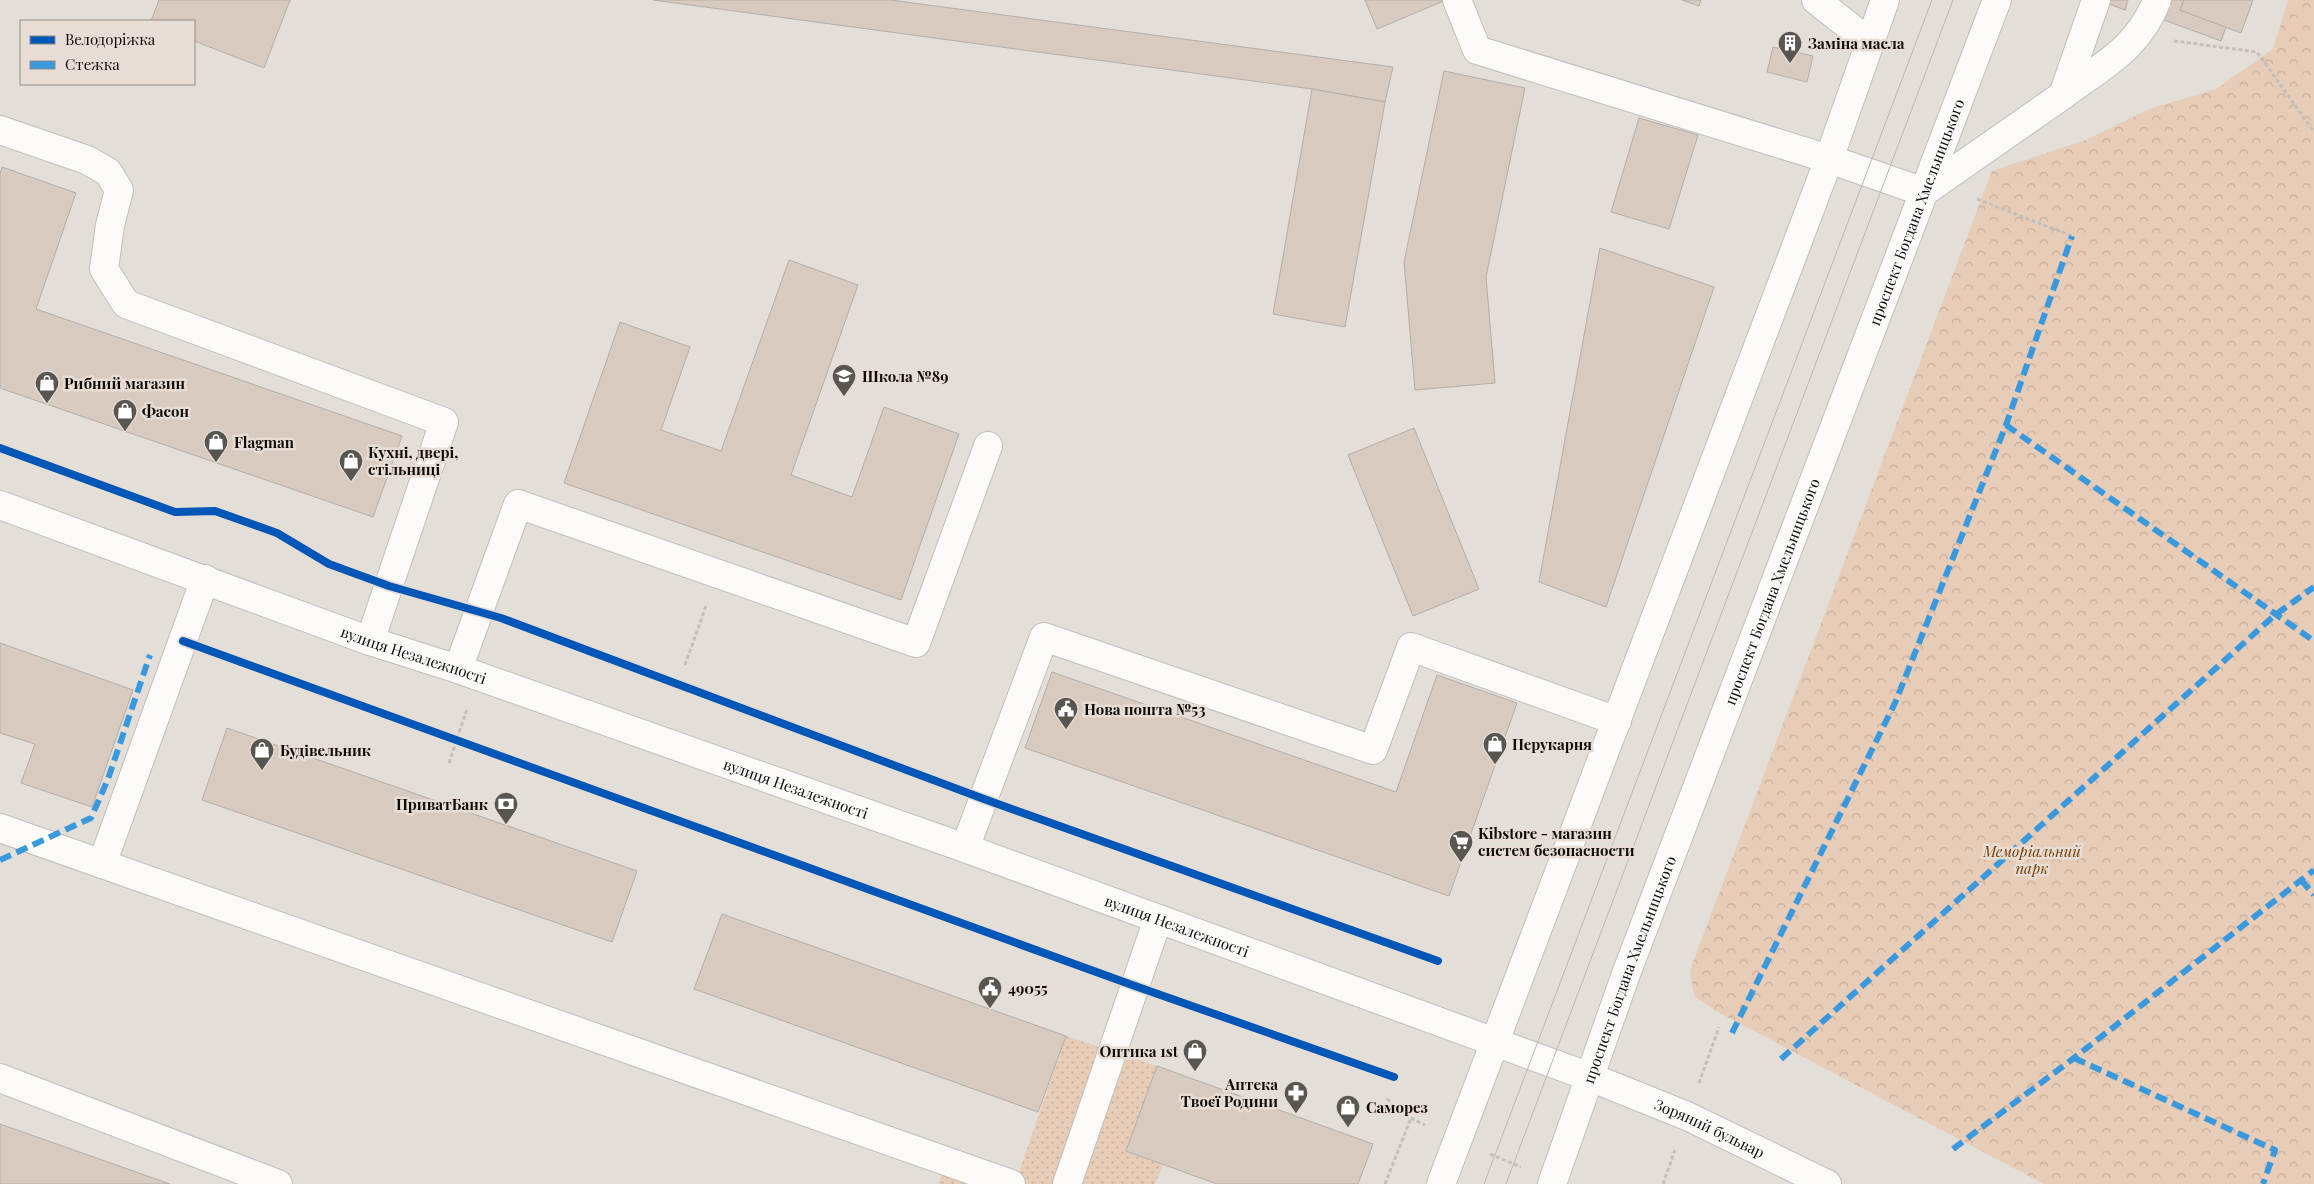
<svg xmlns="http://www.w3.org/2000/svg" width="2314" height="1184" font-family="'Playfair Display',serif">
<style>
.grass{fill:url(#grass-dots)}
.park{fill:url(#park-crowns)}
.building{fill:#d8cabf;stroke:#b1ada9}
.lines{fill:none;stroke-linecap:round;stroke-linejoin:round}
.minor-casing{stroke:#c1bdba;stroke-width:30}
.major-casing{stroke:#c1bdba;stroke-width:30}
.path{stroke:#c1bfbc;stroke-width:3;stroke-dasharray:4 2.5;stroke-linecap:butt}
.minor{stroke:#fbfaf9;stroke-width:28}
.major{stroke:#fbfaf9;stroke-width:28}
.tram{stroke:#b9b7b6;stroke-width:1}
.quiet{stroke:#3a99dd;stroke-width:6;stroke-dasharray:12 6;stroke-linecap:butt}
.cycleway-casing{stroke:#e8ddd5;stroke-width:11}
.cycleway{stroke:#0057b8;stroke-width:8}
.labels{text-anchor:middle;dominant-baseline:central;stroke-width:5;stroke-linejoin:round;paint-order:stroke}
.poi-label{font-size:15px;font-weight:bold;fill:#0e0b08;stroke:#e8ddd5;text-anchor:start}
.street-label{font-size:15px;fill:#0e0b08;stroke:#e8ddd5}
.park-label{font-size:15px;font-style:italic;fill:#723c03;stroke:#e8ddd5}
</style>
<defs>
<pattern id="grass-dots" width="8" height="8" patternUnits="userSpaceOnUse" patternTransform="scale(1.25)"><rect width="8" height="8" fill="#e7ccb7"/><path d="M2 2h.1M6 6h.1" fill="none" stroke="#c5ae9c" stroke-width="1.8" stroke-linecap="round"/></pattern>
<pattern id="park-crowns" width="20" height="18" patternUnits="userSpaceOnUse" patternTransform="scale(1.25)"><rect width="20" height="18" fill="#e7ccb7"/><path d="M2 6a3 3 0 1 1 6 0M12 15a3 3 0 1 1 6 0" fill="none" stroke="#c5ae9c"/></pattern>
</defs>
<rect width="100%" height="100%" fill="#e4ded9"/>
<!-- grass -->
<g class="grass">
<path d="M1066 1036 1157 1066 1126 1151 1163 1165 1155 1184H1015Z"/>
<path d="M947 1162 1011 1184H938Z"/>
</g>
<!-- park -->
<path class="park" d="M2288 0H2314V1184H2044L1716 1011 1694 996 1690 970 1992 171 2088 139 2149 109 2216 89 2273 49Z"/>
<!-- building -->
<g class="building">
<path d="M159 0H290L264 68 194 41V21H151Z"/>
<path d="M653 0H891L1393 67 1385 102 1312 89Z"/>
<path d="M1365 0H1446L1377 29Z"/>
<path d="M1682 0H1701L1699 6Z"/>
<path d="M2110 0H2128L2125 10 2109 4Z"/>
<path d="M2172 0H2184L2180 10 2226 27 2221 41 2164 20Z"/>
<path d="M2184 0H2253L2241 33 2180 10Z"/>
<path d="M1773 47 1813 56 1807 82 1767 72Z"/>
<path d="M1444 71 1525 88 1486 277 1495 383 1415 390 1404 262Z"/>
<path d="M1312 89 1385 102 1345 327 1273 314Z"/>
<path d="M1639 118 1698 135 1669 229 1611 212Z"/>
<path d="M2 167 76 193 36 309 402 436 373 517 0 388V174Z"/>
<path d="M1600 248 1714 287 1606 607 1539 582Z"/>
<path d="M789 260 858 285 791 475 852 497 884 407 959 434 901 600 564 483 620 322 690 347 661 430 721 451Z"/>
<path d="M1414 428 1479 589 1413 616 1348 455Z"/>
<path d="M0 643 133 690 92 807 21 783 35 744 0 733Z"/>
<path d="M1052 672 1396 792 1437 675 1517 703 1449 896 1025 748Z"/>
<path d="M227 728 637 871 612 942 202 800Z"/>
<path d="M722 914 1066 1036 1038 1112 694 989Z"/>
<path d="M1157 1066 1373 1144 1358 1184H1217L1126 1151Z"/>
<path d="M0 1124 170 1184H0Z"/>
</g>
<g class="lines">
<defs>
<g id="minor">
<path d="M1457 0 1477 50 1829 159 1924 192 2063 95 2096 0"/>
<path d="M1816 0 1870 43"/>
<path d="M2063 95C2102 66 2139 48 2157 0"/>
<path d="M0 130 87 160 108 172 119 190 110 225 104 269 126 304 444 422 370 641"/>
<path d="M458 669 518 504 916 643 988 446"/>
<path d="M0 828 1011 1184"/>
<path d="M965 848 1044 637 1373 750 1411 647 1617 721"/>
<path d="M102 864 205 579"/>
<path d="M0 1078 278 1184"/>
<path d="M1067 1184 1158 919"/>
</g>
<g id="major">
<path id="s1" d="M0 505 370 641 458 669 965 848 1590 1077 1687 1116 1827 1184"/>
<path d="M1441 1184 1829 159 1885 0"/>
<path id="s2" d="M1552 1184 1626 974 1997 0"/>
</g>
</defs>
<!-- minor casing -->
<use href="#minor" class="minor-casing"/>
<!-- major casing -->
<use href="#major" class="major-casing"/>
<!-- path -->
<g class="path">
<path d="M2174 41 2257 52 2314 132"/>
<path d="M1977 199 2072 236"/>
<path d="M685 665 706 606"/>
<path d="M449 763 467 709"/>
<path d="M1699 1083 1719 1027"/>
<path d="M1411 1118 1425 1125"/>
<path d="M1490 1154 1521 1167"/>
<path d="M1385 1184 1411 1118 1386 1098"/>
<path d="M1663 1184 1675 1150"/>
</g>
<!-- minor -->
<use href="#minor" class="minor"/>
<!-- major -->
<use href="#major" class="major"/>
<!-- tram -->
<g class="tram">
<path d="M1484 1184 1932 0"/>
<path d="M1506 1184 1953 0"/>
</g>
<!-- quiet -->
<g class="quiet">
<path d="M2006 425 2314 641"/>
<path d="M0 860 91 818 108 779 150 655"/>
<path d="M2301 880 2314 895"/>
<path d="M1732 1033 1895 703 2006 425 2072 236"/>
<path d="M2074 1058 2275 1150 2263 1184"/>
<path d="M1781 1059 2275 615 2314 587"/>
<path d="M1953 1149 2074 1058 2314 870"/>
</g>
<defs>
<g id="cycleway">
<path d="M0 448 175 512 215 511 277 533 329 564 389 586 501 618 984 799 1438 961"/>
<path d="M183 641 1135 986 1394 1077"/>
</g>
</defs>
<!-- cycleway casing -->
<use href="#cycleway" class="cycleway-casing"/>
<!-- cycleway -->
<use href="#cycleway" class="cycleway"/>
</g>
<!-- icons -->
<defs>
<symbol id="building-pin" viewBox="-11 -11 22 30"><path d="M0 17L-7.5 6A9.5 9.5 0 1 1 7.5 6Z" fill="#595551" stroke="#e8ddd5"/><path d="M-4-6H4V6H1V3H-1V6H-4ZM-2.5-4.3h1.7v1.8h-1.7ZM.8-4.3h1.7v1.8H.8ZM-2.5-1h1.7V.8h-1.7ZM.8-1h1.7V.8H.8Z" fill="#fff"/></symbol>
<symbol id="school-pin" viewBox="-11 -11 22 30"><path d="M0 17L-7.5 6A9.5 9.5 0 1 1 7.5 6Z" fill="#595551" stroke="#e8ddd5"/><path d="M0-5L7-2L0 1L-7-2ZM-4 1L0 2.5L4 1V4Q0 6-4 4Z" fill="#fff"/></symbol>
<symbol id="shop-pin" viewBox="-11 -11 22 30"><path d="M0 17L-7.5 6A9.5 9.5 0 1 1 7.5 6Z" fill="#595551" stroke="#e8ddd5"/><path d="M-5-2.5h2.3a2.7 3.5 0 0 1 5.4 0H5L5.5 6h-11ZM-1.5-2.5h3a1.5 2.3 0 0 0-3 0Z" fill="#fff"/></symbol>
<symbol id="civic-pin" viewBox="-11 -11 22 30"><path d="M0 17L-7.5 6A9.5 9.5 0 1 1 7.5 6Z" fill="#595551" stroke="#e8ddd5"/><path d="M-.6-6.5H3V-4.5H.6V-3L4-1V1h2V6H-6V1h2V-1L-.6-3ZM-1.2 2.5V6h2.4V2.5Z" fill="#fff"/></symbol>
<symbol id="bank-pin" viewBox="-11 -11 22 30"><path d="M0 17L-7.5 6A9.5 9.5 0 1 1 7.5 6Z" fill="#595551" stroke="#e8ddd5"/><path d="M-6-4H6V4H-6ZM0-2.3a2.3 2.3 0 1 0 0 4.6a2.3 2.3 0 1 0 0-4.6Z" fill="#fff"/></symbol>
<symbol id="supermarket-pin" viewBox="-11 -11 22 30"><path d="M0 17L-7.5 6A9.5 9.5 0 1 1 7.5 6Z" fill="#595551" stroke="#e8ddd5"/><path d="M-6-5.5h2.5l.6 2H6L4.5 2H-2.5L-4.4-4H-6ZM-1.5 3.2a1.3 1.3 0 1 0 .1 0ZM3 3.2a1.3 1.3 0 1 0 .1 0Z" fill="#fff"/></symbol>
<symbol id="pharmacy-pin" viewBox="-11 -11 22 30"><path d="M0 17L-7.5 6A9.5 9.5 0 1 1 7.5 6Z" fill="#595551" stroke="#e8ddd5"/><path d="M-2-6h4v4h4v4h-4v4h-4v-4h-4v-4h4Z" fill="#fff"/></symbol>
</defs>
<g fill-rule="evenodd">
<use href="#building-pin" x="1776" y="29" width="28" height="38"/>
<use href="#school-pin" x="830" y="362" width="28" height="38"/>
<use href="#shop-pin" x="33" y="369" width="28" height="38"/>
<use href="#shop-pin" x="111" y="397" width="28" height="38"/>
<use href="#shop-pin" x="202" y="428" width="28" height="38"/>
<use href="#shop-pin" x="337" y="447" width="28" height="38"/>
<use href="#civic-pin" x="1052" y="695" width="28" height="38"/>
<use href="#shop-pin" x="1481" y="730" width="28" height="38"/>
<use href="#shop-pin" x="248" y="736" width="28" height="38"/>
<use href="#bank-pin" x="492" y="790" width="28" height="38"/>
<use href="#supermarket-pin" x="1447" y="828" width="28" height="38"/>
<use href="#civic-pin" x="976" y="974" width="28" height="38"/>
<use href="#shop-pin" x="1181" y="1037" width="28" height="38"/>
<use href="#pharmacy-pin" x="1282" y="1079" width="28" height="38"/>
<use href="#shop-pin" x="1334" y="1093" width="28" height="38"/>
</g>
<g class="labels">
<!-- poi labels -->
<g class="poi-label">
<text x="1808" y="43">Заміна масла</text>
<text x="862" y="376">Школа №89</text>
<text x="64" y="383">Рибний магазин</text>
<text x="142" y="411">Фасон</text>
<text x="234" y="442">Flagman</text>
<text x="368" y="452">Кухні, двері,<tspan x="368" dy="17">стільниці</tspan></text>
<text x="1084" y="709">Нова пошта №53</text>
<text x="1512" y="744">Перукарня</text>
<text x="280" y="750">Будівельник</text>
<text x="488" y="804" text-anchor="end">ПриватБанк</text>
<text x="1478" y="833">Kibstore - магазин<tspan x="1478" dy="17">систем безопасности</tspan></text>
<text x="1008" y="988">49055</text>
<text x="1178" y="1051" text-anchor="end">Оптика 1st</text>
<text x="1278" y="1084" text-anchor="end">Аптека<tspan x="1278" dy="17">Твоєї Родини</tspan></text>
<text x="1366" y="1107">Саморез</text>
</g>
<!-- street labels -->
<g class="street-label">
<text stroke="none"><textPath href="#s2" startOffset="1038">проспект Богдана Хмельницького</textPath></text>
<text stroke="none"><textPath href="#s2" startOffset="632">проспект Богдана Хмельницького</textPath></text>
<text stroke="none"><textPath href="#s1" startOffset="440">вулиця Незалежності</textPath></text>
<text stroke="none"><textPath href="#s1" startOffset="845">вулиця Незалежності</textPath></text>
<text stroke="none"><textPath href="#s1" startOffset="1250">вулиця Незалежності</textPath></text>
<text stroke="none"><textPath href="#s2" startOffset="228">проспект Богдана Хмельницького</textPath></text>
<text stroke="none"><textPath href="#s1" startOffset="1820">Зоряний бульвар</textPath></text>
</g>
<!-- park labels -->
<g class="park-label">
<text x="2032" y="851">Меморіальний<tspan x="2032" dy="17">парк</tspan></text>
</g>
</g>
<!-- legend -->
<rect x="20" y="20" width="175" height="65" fill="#e8ddd5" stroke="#918983"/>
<rect x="30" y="36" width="25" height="8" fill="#0057b8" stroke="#918983"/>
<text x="65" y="45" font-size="15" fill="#0e0b08">Велодоріжка</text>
<rect x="30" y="61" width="25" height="8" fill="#3a99dd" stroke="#918983"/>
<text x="65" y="70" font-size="15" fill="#0e0b08">Стежка</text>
</svg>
